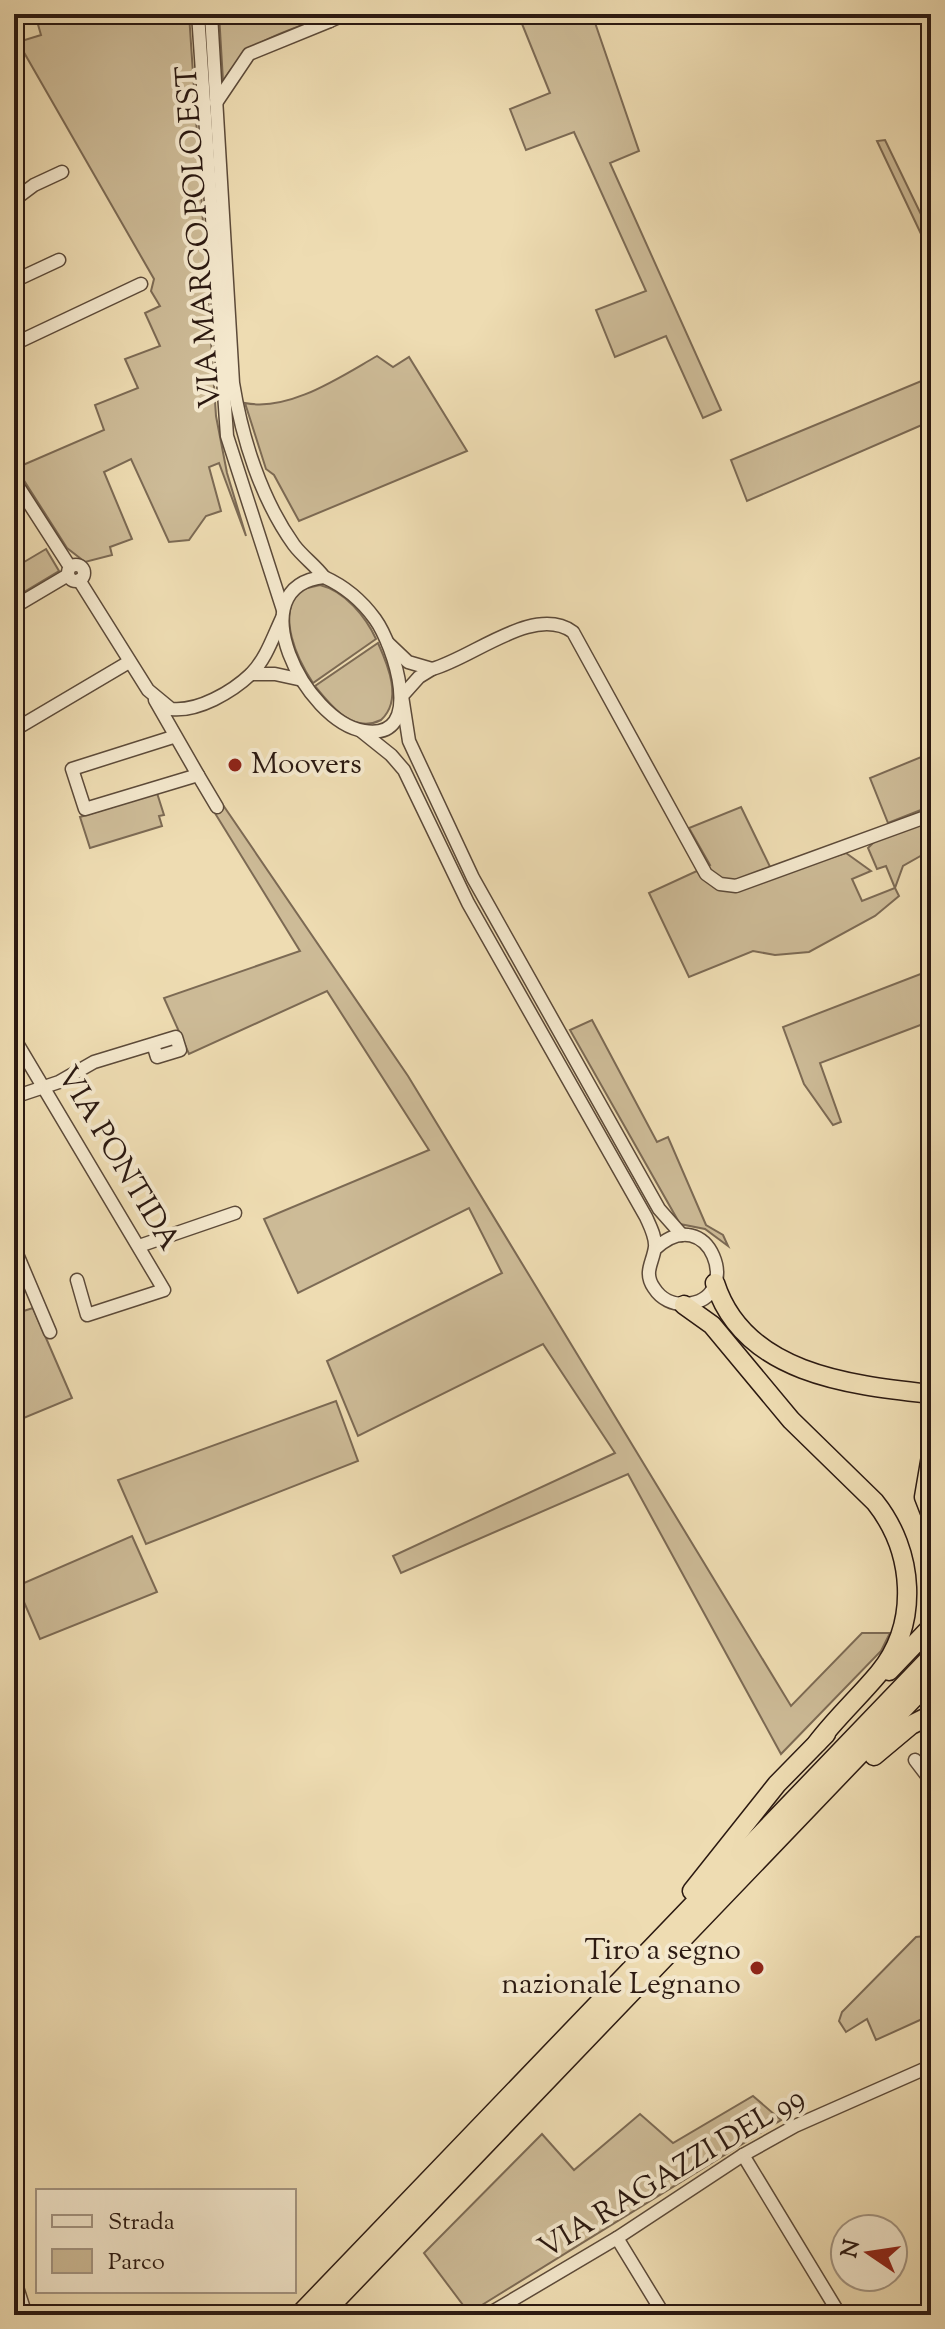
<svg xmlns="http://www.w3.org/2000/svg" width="945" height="2329" font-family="'Sorts Mill Goudy',serif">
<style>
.green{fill:#cdbb97;stroke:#7c6a54;stroke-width:2}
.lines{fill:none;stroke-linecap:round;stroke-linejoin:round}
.minor-casing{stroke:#5c4a39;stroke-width:15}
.highway-casing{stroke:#2b1911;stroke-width:21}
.minor{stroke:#f4e8cd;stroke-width:12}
.highway{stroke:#eedcb2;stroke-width:18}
.poi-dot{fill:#8f2418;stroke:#f4e8cd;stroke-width:3}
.labels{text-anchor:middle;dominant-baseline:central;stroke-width:8;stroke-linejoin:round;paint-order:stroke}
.street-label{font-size:30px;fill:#2b1911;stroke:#f4e8cd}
.poi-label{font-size:30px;fill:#2b1911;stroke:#f4e8cd;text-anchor:start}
</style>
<rect width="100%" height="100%" fill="#eedcb2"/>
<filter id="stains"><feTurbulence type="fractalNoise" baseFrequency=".0025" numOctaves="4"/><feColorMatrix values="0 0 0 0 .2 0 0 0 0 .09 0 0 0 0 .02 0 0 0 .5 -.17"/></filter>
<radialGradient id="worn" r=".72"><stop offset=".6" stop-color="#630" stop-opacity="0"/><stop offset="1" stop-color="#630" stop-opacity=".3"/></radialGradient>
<!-- green -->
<g class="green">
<path d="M35 14H189L216 416 227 473 246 536 219 463 209 467 221 511 206 516 189 540 169 542 131 459 104 472 132 539 110 547 112 555 85 562 67 548 16 468 104 430 95 405 138 388 125 359 160 346 145 313 160 306 151 291 154 279 18 42 41 35Z"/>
<path d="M219 14H311L316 20C274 36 248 41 223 81Z"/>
<path d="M518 14H592L639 151 610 163 721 410 703 418 666 336 615 357 596 310 646 291 574 132 526 150 510 109 550 93Z"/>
<path d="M885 140 931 235V255L877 141Z"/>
<path d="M377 356 393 367 409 357 467 451 299 521 274 475 266 469 245 403C289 412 340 377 377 356Z"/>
<path d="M931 377V421L747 501 731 460Z"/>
<path d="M46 549 59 571 14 598V568Z"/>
<path d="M320 585C345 591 366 617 376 639L313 683C297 659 277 616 299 590Z"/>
<path d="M378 643C388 665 403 700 381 720 353 734 331 706 315 686Z"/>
<path d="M931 753V806L888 823 870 778Z"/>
<path d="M157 793 164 815 159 816 162 826 90 848 80 817Z"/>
<path d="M223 805 408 1076 791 1706 862 1633H890L881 1651 781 1754 628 1474 401 1573 393 1556 615 1453 543 1344 358 1436 327 1361 502 1273 469 1208 298 1293 264 1219 429 1150 327 991 189 1054 164 998 300 951 213 810Z"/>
<path d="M741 807 774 875 846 853 871 871 852 879 862 901 895 888 886 866 877 869 868 848 879 837 931 820V850L903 866 895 888 899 896 875 916 809 952 775 955 753 951 689 977 649 893 710 865 689 828Z"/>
<path d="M931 970V1021L820 1063 841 1122 833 1125 804 1084 783 1027Z"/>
<path d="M592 1020 657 1142 668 1137 706 1225 723 1235 728 1246 705 1229 680 1224 570 1030Z"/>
<path d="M33 1308 72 1398 14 1422V1314Z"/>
<path d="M336 1401 358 1461 146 1544 118 1480Z"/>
<path d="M132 1536 157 1592 40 1639 17 1586Z"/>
<path d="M925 1936 931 1941V2015L876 2040 867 2019 846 2032 839 2021 842 2012 916 1937Z"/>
<path d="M753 2096 781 2120 469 2313 424 2253 542 2134 574 2170 640 2114 673 2143Z"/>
</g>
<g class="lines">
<defs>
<g id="minor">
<path d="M198 14 227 436 283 610"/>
<path d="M211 14 233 383C242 438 261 499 294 545 303 557 315 565 324 577"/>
<path d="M319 14 330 21 346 14"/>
<path d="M14 15 17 14"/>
<path d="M216 103 249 54 330 21"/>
<path d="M14 200 34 185 62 172"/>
<path d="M14 281 59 260"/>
<path d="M14 344 141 284"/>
<path d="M14 480 70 567"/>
<circle cx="76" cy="573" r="8"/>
<path d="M324 577C344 586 362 601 375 619 393 644 427 741 364 731 305 722 237 586 324 577Z"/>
<path d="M79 580 148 690 171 709C198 712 232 692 251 674 266 659 273 637 282 618"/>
<path d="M14 607 68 575"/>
<path d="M388 643 408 662 432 669 419 677 402 696 409 741 473 878 659 1209 682 1235"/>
<path d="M432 669C473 658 534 604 573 632L706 874 720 884 736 886 931 815"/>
<path d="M251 674H275L298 679"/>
<path d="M155 700 198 775 85 809 72 769 173 737"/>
<path d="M14 730 129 662"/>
<path d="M361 731 391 755 404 770 468 903 646 1217C650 1226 656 1237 655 1247 653 1263 643 1272 654 1288 661 1299 673 1305 686 1304 746 1300 709 1198 655 1249"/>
<path d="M198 775 217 807"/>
<path d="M14 1038 164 1290 87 1315 77 1280"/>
<path d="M14 1097 59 1082 94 1062 176 1037 180 1050 157 1057 153 1044"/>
<path d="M139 1246 235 1213"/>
<path d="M14 1247 50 1332"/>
<path d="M915 1760 931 1781"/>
<path d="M743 2155 840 2315"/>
<path d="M617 2238 664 2315"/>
<path d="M14 2278 26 2315"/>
<path d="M487 2315 617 2238 743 2155 795 2126 931 2066"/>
</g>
<g id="highway">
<path d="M715 1283C744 1374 850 1385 931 1394"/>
<path d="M684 1305 712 1325 791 1420 875 1502C914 1551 920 1623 879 1673 859 1697 836 1718 817 1743"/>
<path d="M931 1456 924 1497 931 1515"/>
<path d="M889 1671 931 1627"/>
<path d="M874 1756 911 1725 931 1715"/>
<path d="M692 1891 777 1784 826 1734"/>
<path d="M299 2315 931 1657"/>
<path d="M322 2315 931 1680"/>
</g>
</defs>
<!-- minor casing -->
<use href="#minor" class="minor-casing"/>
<!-- highway casing -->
<use href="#highway" class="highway-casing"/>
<!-- minor -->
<use href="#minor" class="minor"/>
<!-- highway -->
<use href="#highway" class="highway"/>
</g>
<!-- markers -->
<g class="poi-dot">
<circle cx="235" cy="765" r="8"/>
<circle cx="757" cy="1968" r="8"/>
</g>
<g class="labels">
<!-- street labels -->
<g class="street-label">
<text transform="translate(200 237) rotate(-94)">VIA MARCO POLO EST</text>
<text transform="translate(117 1159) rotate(59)">VIA PONTIDA</text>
<text transform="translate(672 2174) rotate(-31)">VIA RAGAZZI DEL 99</text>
</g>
<!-- poi labels -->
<g class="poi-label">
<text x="251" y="765">Moovers</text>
<text x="741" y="1951" text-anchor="end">Tiro a segno<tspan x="741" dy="34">nazionale Legnano</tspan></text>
</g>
</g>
<!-- margin -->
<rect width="945" height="2329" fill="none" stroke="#eedcb2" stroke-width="48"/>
<rect x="16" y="16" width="913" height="2297" fill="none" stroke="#2b1911" stroke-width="4"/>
<rect x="24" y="24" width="897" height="2281" fill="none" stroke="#2b1911" stroke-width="2"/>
<!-- legend -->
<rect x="36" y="2189" width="260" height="104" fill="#f4e8cd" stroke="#a49582" stroke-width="2"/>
<rect x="52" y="2215" width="40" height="12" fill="#f4e8cd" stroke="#a49582" stroke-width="2"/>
<text x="108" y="2229" font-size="24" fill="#2b1911">Strada</text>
<rect x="52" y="2249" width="40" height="24" fill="#cdbb97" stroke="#a49582" stroke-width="2"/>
<text x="108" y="2269" font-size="24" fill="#2b1911">Parco</text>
<!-- north arrow -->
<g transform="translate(869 2253) rotate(283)"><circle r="38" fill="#f4e8cd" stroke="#a49582" stroke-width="2"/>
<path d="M0-6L14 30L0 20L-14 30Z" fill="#8f2418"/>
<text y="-12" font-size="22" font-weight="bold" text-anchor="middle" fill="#2b1911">N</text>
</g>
<rect width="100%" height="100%" filter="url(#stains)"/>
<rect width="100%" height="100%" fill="url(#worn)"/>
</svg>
